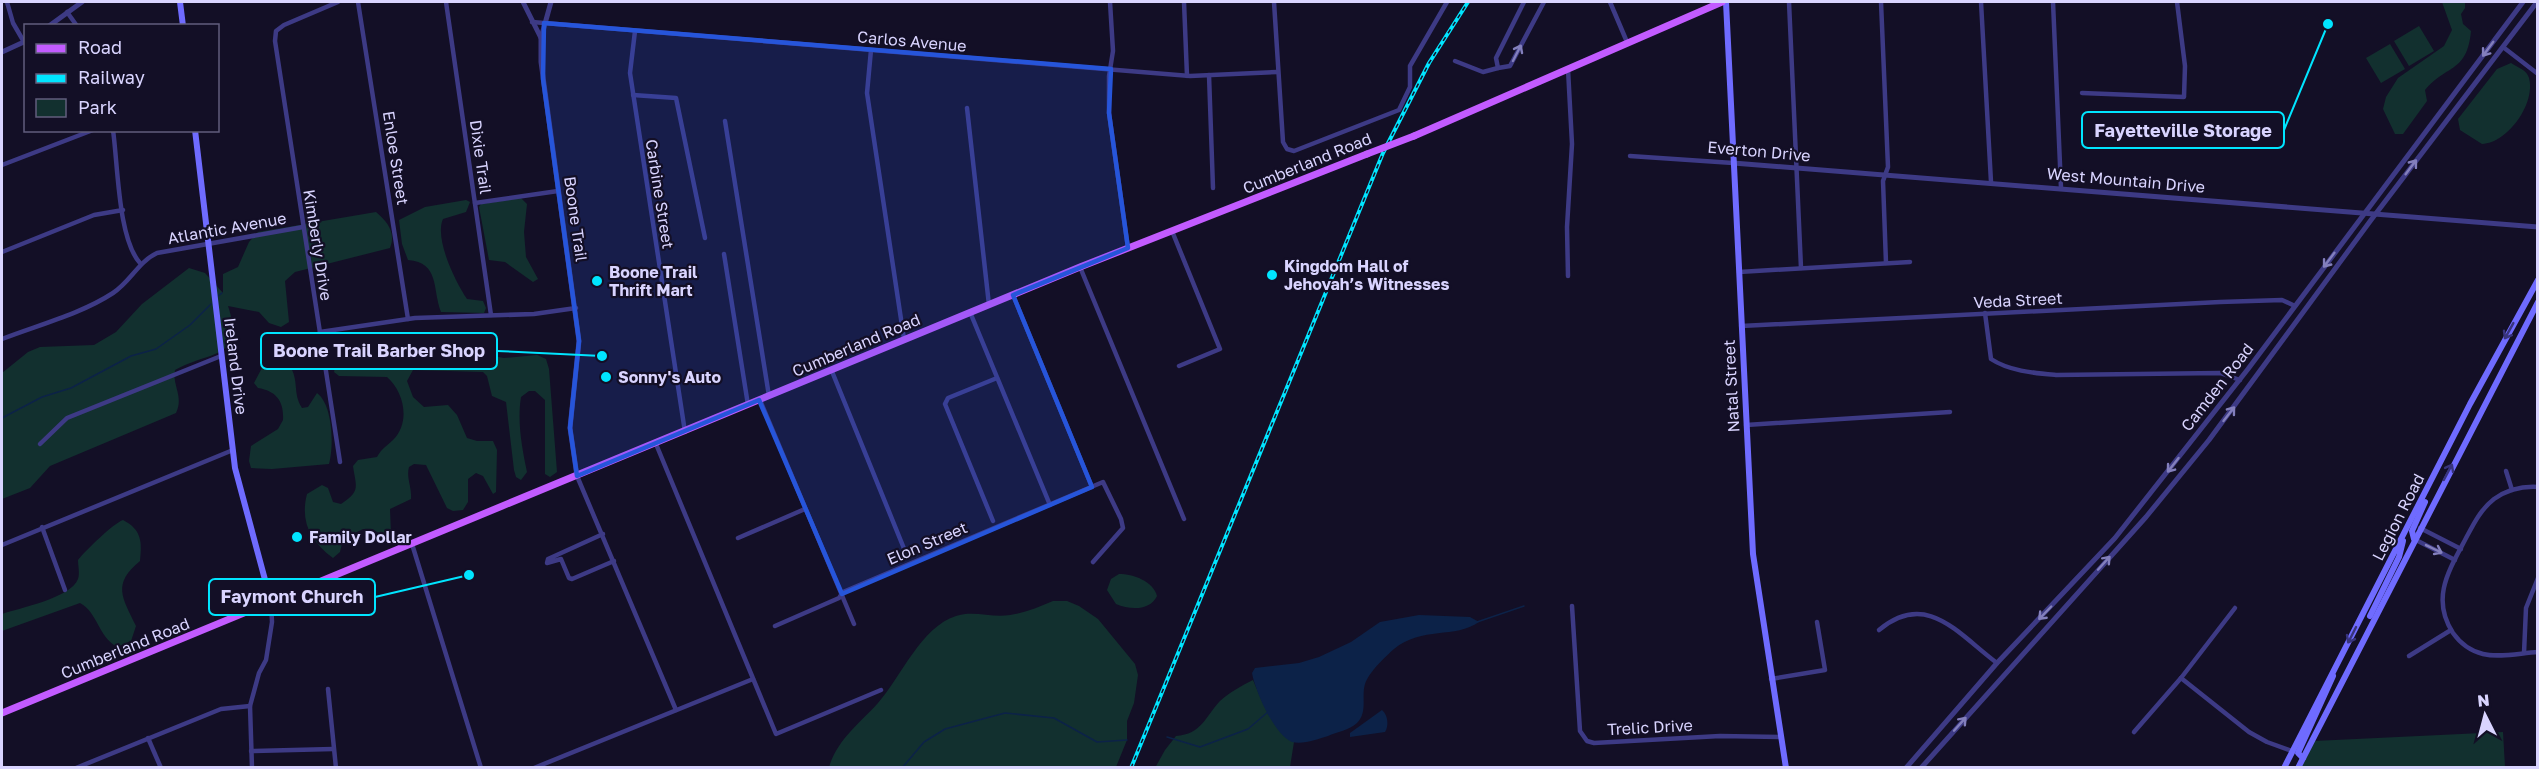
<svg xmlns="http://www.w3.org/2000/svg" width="2539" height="769" font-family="'Golos Text',sans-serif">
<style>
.green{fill:#12302f}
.water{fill:#0c2248}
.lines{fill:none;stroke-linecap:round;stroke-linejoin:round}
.stream{stroke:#0c2248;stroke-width:1.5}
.minor{stroke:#3d3a85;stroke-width:4.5}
.tertiary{stroke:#3d3a85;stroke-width:5}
.secondary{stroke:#6f6bff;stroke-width:6}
.primary{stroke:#c25bff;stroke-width:7}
.rail-casing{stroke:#00e5ff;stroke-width:4}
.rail{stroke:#130f26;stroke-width:1.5;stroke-dasharray:4.5;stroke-linecap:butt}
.primary-bridge{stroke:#c25bff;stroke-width:7}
.oneway{stroke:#837fbc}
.oneway2{stroke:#38347d}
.marked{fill:#2655da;fill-opacity:0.2;stroke:#2655da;stroke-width:4.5;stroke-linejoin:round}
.poi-dot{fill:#00e5ff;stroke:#130f26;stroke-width:2}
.labels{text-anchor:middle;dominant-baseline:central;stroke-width:4.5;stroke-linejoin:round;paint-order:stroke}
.street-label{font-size:16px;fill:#d9d4ff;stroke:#130f26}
.poi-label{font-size:16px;font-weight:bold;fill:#d9d4ff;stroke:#130f26;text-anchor:start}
.leader{fill:none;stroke:#00e5ff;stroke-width:2}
.callout-dot{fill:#00e5ff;stroke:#130f26;stroke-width:2}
.callout{fill:#130f26;stroke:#00e5ff;stroke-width:2}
.callout-label{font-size:18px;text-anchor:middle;font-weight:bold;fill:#d9d4ff}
</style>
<rect width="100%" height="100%" fill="#130f26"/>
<!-- green -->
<g class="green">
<path d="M2442 2H2465V8L2461 14 2463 24 2471 31C2467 73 2447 64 2425 90L2427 101 2403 134H2395L2383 109 2386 97 2398 78 2444 46 2452 30Z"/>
<path d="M2419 26 2434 51 2409 66 2394 41Z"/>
<path d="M2390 44 2405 69 2381 83 2366 58Z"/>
<path d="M2511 63C2517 67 2527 70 2529 78 2536 103 2508 143 2482 144L2460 130 2458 119 2497 69Z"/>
<path d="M521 198 527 204 524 232 526 257 538 279 533 282 505 262 489 260 479 207 481 204Z"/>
<path d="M466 200 470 202 466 212 443 219C434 239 456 283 467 299L483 301 486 308 484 313 441 312C432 288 440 263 408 260L402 244 399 220 425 207Z"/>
<path d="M376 212C388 222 396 233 390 248L295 272 285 281 289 322 281 327 269 323 259 312 228 306C246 360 210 350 175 370 172 386 184 396 176 413L50 466 30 488 2 499V373L28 352 40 347 94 345 116 332 142 304 189 268 205 273 223 293V274L238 267 249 242 258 232Z"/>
<path d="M452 342H462L471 352 504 358 537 355 546 359 549 369 557 472 550 477 545 474V400L535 391H529L521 397C517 422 522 448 527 472L521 480 516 477 514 470 506 402 492 396 487 376 483 372 413 370 407 381 413 397 424 407 448 405 457 415 467 438 477 441H493L497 450 496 492 493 494 483 476 476 473 468 479V502L463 510 453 511 447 508 426 465 414 464 409 467C406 478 412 487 411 499L390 509 391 534 387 538 372 529H363L343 539 340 552 333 558C310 541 300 521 307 494L322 485 328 488 333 502 341 504C361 491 356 487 353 466L358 460 377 457C382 448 386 447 393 440 411 422 404 392 387 377L339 376 334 372 336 363C357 352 382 343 407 349L416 365C432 363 438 362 443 346Z"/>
<path d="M277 361 289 364C300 382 292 392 302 408L308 407 317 393C333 405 334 446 329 464L272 469 251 468 249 461 251 446 278 429 283 420C284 402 277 391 258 388L254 383 264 364Z"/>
<path d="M123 520C142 530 142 542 140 561 112 584 122 597 136 626L131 641 117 647C98 636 98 613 80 603L2 631V614C19 608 71 598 78 579 80 574 78 565 78 560 86 550 114 523 123 520Z"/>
<path d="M1119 574C1133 574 1153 581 1157 596 1150 611 1130 610 1116 604L1107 590 1111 579Z"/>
<path d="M1053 601H1067L1079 606 1098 619 1135 664 1138 675 1134 703 1127 721V740L1116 767H829C838 739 858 725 878 703 901 677 921 627 956 616 974 610 991 618 1010 615 1025 613 1039 607 1053 601Z"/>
<path d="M1253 680C1263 703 1272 729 1294 742L1290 767 1155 768 1165 750 1176 736C1202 734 1205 717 1220 701 1230 692 1241 686 1253 680Z"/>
<path d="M2503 732 2505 767 2301 768 2314 741Z"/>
</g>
<!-- water -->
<g class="water">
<path d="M1419 615 1470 617 1479 622C1455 639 1422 626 1394 649 1385 657 1369 672 1365 684 1361 697 1368 712 1357 723 1349 730 1337 732 1328 736 1318 739 1303 745 1292 742 1274 735 1255 690 1252 673L1255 668 1299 663 1319 657 1351 642 1380 622Z"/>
<path d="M1382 710C1388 715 1389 726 1385 732L1350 737V733Z"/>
</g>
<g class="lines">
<!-- stream -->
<g class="stream">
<path d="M218 296 222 293"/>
<path d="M2 418 42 397 71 388 131 356 156 349 190 325 211 304"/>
<path d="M1477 622 1524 606"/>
<path d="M1167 737 1200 747 1248 729 1269 711"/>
<path d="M902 768 924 742 945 729 1005 713 1054 718 1097 742 1127 740"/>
</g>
<!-- minor -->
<g class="minor">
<path d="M7 2 13 23 24 42"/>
<path d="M338 2 284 25 276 31 275 41 340 462"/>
<path d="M358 2 408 319"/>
<path d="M446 2 491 315"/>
<path d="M1110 2 1113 51 1109 76V113L1128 248"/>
<path d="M1184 2 1187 76"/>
<path d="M1274 2 1283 142 1287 149 1294 151 1399 110 1410 87V66L1447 2"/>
<path d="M1524 2 1496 58 1498 68 1510 66 1544 2"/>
<path d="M1610 2 1627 42"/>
<path d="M1789 2 1801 268"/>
<path d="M1881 2 1888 167 1883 181 1886 263"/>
<path d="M1981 2 1991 182"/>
<path d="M2053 2 2061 188"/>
<path d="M67 12 77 26"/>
<path d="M532 22 1190 76 1277 72"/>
<path d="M635 31 630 73 685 432"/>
<path d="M2503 47 2538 74"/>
<path d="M871 50 867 93 904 339"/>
<path d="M1455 61 1483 72 1498 68"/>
<path d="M1209 75 1213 188"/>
<path d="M2082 93 2184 97 2185 66 2177 2"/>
<path d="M633 95 676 98 705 238"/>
<path d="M967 108 989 305"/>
<path d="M725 121 769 396"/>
<path d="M113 130C118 165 118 239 140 263"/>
<path d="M1630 156 1733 163"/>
<path d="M2 165 93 130"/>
<path d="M475 203 558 191"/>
<path d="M1172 231 1220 349 1179 366"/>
<path d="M2 252 94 215 123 210"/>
<path d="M724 254 748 405"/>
<path d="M1080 267 1184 519"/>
<path d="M1739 272 1910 262"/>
<path d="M1568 276 1567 227 1572 144 1568 69"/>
<path d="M1013 295 1092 487"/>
<path d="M970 312 1050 505"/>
<path d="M1985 313 1991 359C2009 371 2034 373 2056 375L2220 373 2240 380"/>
<path d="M1741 326 2220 302 2282 300 2295 306"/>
<path d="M320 332 415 318 534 314 576 308"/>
<path d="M2 339C38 325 81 314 113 293 131 281 138 262 157 253L303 227"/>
<path d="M831 369 905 551"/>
<path d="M760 400 854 624"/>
<path d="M1746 425 1950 412"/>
<path d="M40 444 67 418 221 356"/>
<path d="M656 444 776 734 881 690"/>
<path d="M2506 471 2512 490"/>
<path d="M577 476 676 710"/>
<path d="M2538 487C2522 486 2507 490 2494 499 2480 510 2473 525 2465 540 2448 572 2431 599 2453 633 2460 643 2471 651 2483 654 2500 658 2520 653 2538 652"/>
<path d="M993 521 945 404 948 398 997 378"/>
<path d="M42 527 65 590"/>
<path d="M2420 528 2461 549"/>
<path d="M603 534 548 559 547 563 561 559 569 578 572 579 614 561"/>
<path d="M738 538 805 509"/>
<path d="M2414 539 2455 560"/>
<path d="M412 544 481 768"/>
<path d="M2 545 233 450"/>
<path d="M1572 606 1580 731 1587 741 1594 743 1720 736 1781 737"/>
<path d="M775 626 839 598 843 592 1103 482 1121 519 1123 528 1093 562"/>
<path d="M1879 630C1927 590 1958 634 1997 663"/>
<path d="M2524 653 2526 608 2538 578"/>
<path d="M2409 656 2451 630"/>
<path d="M2181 678 2249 732 2267 742 2292 751"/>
<path d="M1771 679 1825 670 1817 622"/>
<path d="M328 689 336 768"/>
<path d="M2134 732 2181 678 2235 608"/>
<path d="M148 738 161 768"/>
<path d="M251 751 333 749"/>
<path d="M76 768 221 709 250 706"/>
<path d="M252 768 250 706 259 673 266 660 272 622 271 602"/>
<path d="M534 768 753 679"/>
</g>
<!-- tertiary -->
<g class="tertiary">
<path d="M523 2 541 38"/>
<path d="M551 2 541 38V62L579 341 570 428 577 476"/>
<path d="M49 26 82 2"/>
<path d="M2 52 26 41"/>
<path d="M1733 163 2538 227"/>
<path d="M1906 768 1997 663 2115 538 2248 369 2523 2"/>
<path d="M1921 768 2146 517 2209 440 2371 220 2537 2"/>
</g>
<!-- secondary -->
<g class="secondary">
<path d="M180 2 183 26"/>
<path d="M1726 2 1753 554 1786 768"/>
<path d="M195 130 235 468 271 602"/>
<path d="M2414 539 2412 531 2425 502"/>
<path d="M2370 616 2399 557 2403 541"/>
<path d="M2303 758 2298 753 2333 676"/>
<path d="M2284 768 2470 404 2538 280"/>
<path d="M2298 768 2538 302"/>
</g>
<!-- primary -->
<g class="primary">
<path d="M1414 136 1722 2"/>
<path d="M2 713 1080 267 1367 154"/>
</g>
<defs>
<path id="rail" d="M1131 768 1383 153 1429 63 1468 2"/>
</defs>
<!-- rail casing -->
<use href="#rail" class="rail-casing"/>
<!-- rail -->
<use href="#rail" class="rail"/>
<!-- primary-bridge -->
<path class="primary-bridge" d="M1367 154 1414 136"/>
</g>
<!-- one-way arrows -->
<defs><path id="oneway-shaft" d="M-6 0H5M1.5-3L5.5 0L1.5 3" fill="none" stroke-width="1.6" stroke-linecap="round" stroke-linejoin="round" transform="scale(1.5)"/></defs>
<g class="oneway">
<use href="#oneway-shaft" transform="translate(2488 49) rotate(126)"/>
<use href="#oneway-shaft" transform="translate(1517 53) rotate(-63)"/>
<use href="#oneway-shaft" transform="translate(2411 167) rotate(-53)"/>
<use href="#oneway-shaft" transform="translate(2329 260) rotate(127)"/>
<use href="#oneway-shaft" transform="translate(2229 414) rotate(-52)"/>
<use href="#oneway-shaft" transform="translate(2173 465) rotate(128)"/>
<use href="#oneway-shaft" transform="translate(2434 549) rotate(26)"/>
<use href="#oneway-shaft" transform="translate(2104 563) rotate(-48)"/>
<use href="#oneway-shaft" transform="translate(2045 613) rotate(134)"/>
<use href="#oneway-shaft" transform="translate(1960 724) rotate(-48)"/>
</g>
<g class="oneway2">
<use href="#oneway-shaft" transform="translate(2509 331) rotate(119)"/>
<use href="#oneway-shaft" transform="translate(2448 472) rotate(-62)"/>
<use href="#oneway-shaft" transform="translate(2352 635) rotate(117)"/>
</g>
<!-- marked area -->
<path class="marked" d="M544 23 1111 69 1109 113 1128 248 1013 295 1092 487 842 594 759 400 577 476 570 428 579 341 543 79Z"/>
<!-- markers -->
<g class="poi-dot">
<circle cx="1272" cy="275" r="6"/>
<circle cx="597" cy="281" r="6"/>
<circle cx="606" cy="377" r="6"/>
<circle cx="297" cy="537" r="6"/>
</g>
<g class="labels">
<!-- street labels -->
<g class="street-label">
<text transform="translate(912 41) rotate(5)">Carlos Avenue</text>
<text transform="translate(1759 151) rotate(5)">Everton Drive</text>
<text transform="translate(481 157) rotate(82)">Dixie Trail</text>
<text transform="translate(396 158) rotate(81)">Enloe Street</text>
<text transform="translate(1307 163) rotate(-22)">Cumberland Road</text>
<text transform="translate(2126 180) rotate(5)">West Mountain Drive</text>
<text transform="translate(660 194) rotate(81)">Carbine Street</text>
<text transform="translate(576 219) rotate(82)">Boone Trail</text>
<text transform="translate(227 228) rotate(-10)">Atlantic Avenue</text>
<text transform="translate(318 245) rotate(81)">Kimberly Drive</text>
<text transform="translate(2018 300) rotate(-3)">Veda Street</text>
<text transform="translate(856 345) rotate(-23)">Cumberland Road</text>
<text transform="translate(236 366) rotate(83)">Ireland Drive</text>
<text transform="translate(1731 386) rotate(-93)">Natal Street</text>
<text transform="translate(2217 387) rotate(-52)">Camden Road</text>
<text transform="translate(2398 517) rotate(-63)">Legion Road</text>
<text transform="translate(927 543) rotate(-23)">Elon Street</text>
<text transform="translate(125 648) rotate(-22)">Cumberland Road</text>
<text transform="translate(1650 727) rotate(-3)">Trelic Drive</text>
</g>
<!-- poi labels -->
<g class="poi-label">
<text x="1284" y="266">Kingdom Hall of<tspan x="1284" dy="18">Jehovah’s Witnesses</tspan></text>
<text x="609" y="272">Boone Trail<tspan x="609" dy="18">Thrift Mart</tspan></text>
<text x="618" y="377">Sonny's Auto</text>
<text x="309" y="537">Family Dollar</text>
</g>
</g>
<!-- callouts -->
<path class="leader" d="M2328 24L2284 130M602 356L497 351M469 575L375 597"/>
<g class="callout-dot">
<circle cx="2328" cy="24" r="6"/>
<circle cx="602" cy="356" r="6"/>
<circle cx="469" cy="575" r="6"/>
</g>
<g class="callout">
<rect x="2082" y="112" width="202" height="36" rx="6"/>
<rect x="261" y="333" width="236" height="36" rx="6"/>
<rect x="209" y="579" width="166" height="36" rx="6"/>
</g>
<g class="callout-label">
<text x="2183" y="137">Fayetteville Storage</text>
<text x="379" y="357">Boone Trail Barber Shop</text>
<text x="292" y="603">Faymont Church</text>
</g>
<!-- border -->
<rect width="2539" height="769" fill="none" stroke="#d9d4ff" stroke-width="6"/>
<!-- legend -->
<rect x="24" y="24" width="195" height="108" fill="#130f26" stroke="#625e7d" stroke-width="1.5"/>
<rect x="36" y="44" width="30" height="9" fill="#c25bff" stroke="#625e7d" stroke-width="1.5"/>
<text x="78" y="54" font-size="18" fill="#d9d4ff">Road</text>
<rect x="36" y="74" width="30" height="9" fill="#00e5ff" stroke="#625e7d" stroke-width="1.5"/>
<text x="78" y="84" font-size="18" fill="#d9d4ff">Railway</text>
<rect x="36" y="99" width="30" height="18" fill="#12302f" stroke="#625e7d" stroke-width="1.5"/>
<text x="78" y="114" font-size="18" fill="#d9d4ff">Park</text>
<!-- north arrow -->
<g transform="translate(2485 715) rotate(354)" stroke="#130f26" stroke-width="4.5" paint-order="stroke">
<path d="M0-4.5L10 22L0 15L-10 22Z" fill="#d9d4ff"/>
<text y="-9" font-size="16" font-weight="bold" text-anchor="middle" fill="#d9d4ff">N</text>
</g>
</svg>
